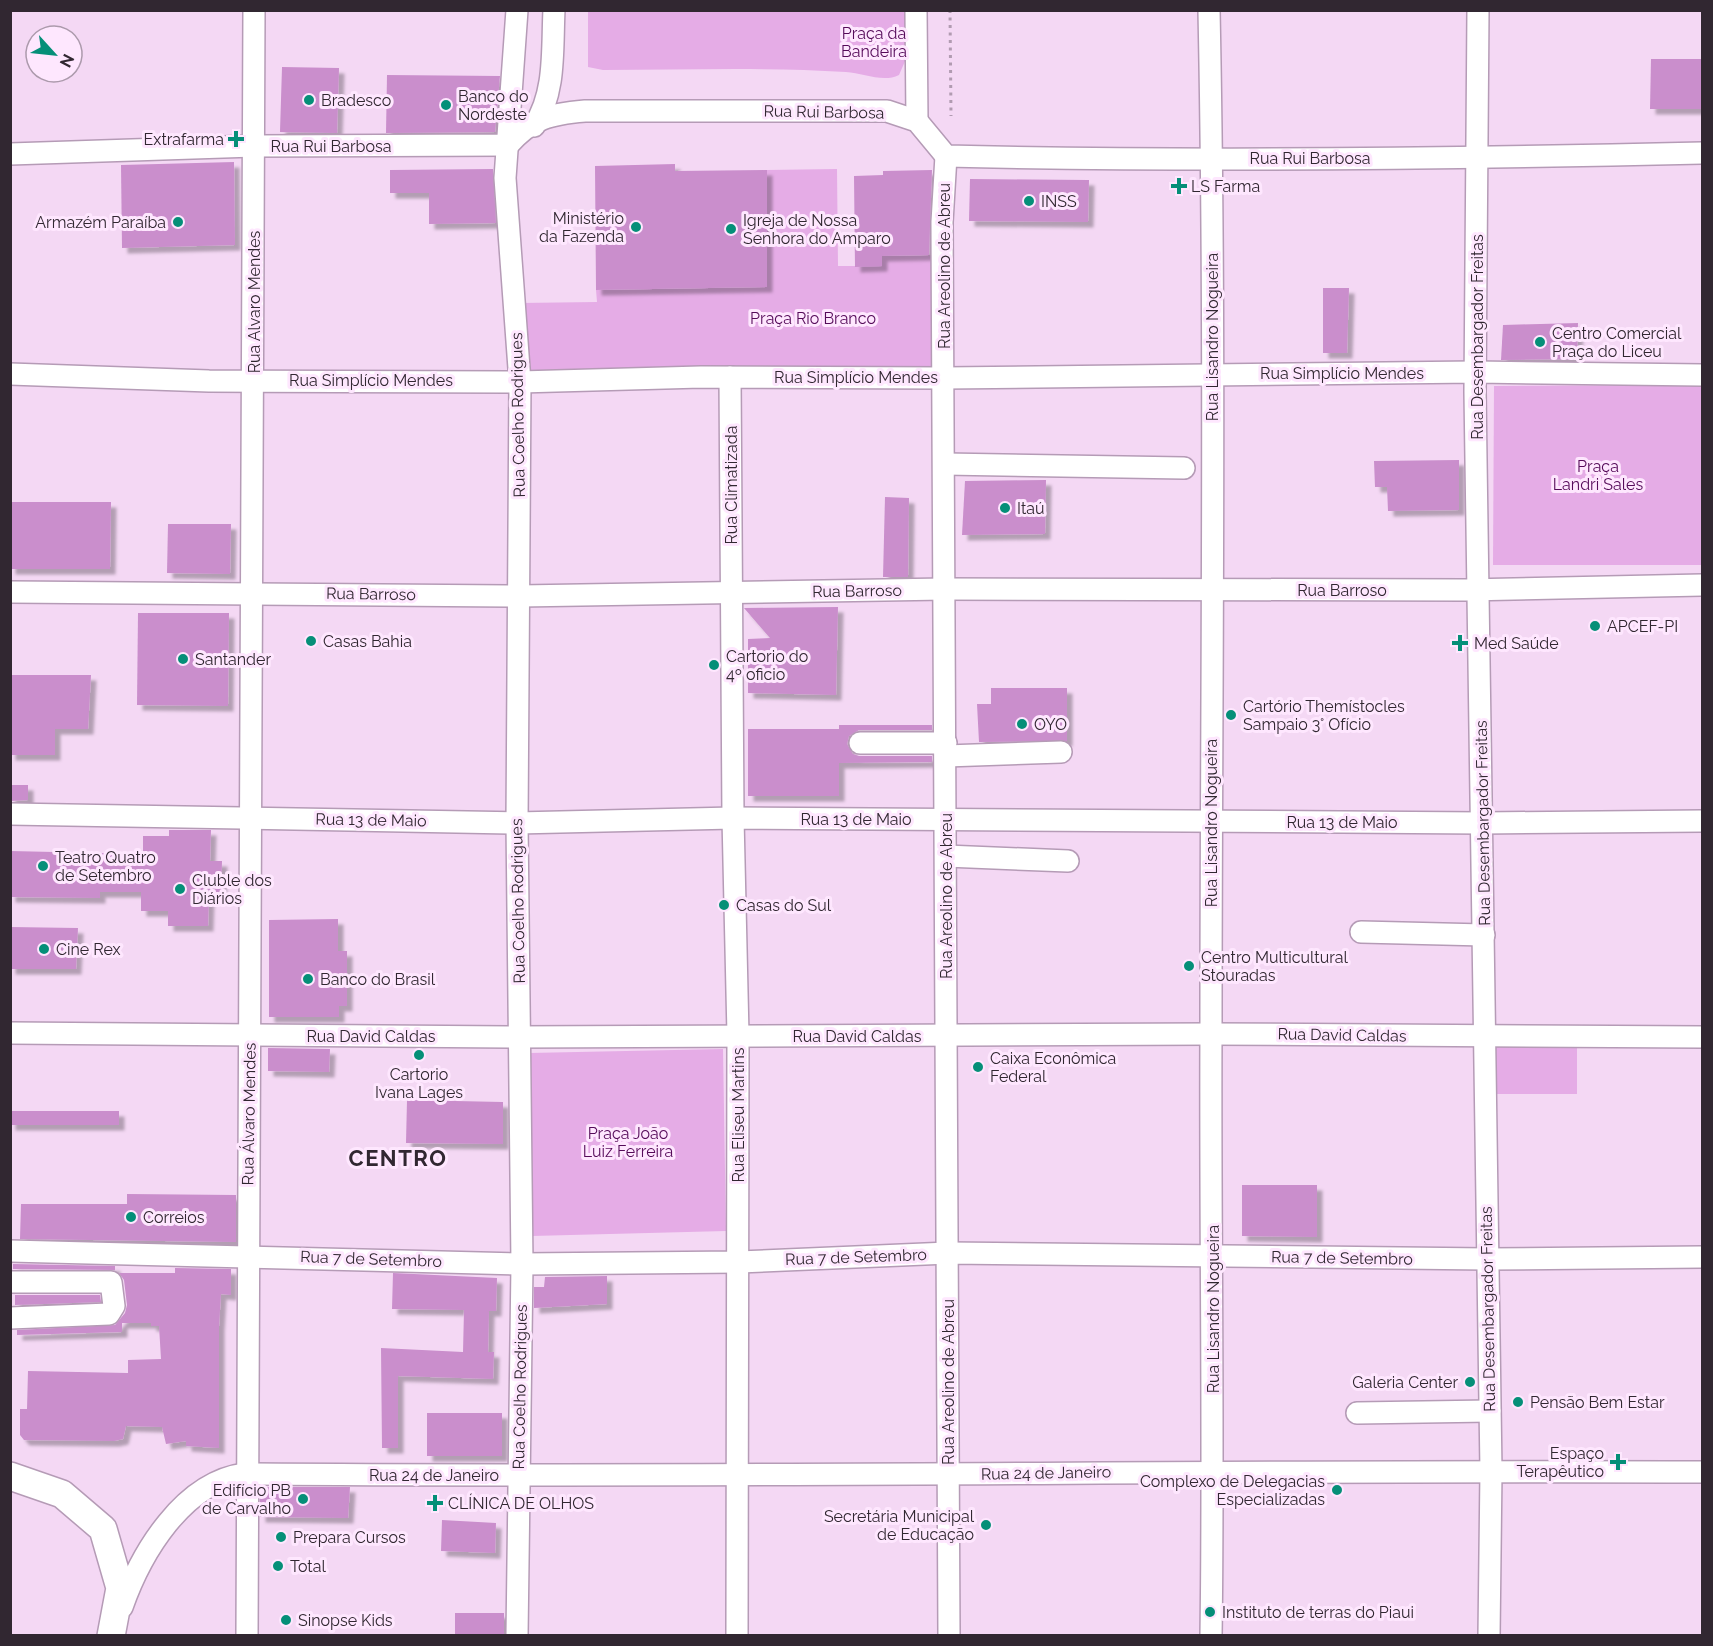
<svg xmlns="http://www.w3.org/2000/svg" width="1713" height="1646" font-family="Raleway,sans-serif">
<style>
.green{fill:#e5ace6}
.building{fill:#ca8ecc;filter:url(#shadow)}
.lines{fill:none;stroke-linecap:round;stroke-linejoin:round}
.minor-casing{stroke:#b59bb6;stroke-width:24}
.major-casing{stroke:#b59bb6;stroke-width:30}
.path{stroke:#b19bb1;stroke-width:3;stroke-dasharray:3 4.5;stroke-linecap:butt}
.minor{stroke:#fff;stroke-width:21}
.major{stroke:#fff;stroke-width:27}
.poi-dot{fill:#058f78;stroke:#fee7fe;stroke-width:2}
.labels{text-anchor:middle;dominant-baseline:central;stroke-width:6;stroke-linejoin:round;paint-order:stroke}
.park-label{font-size:16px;fill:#550a59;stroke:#fee7fe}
.poi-label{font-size:16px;fill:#312731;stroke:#fee7fe;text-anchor:start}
.street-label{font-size:16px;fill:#312731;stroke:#fee7fe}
.district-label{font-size:22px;font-weight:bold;letter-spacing:1.5px;fill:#312731;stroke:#fee7fe}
</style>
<defs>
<filter id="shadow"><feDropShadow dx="5.5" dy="5.5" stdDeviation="1.5" flood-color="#0004"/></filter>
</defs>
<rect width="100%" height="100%" fill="#f4d8f4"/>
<!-- green -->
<g class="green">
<path d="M588 11H906V59L899 75C883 83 863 73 846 72 765 67 684 70 603 70L588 67Z"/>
<path d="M837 169 838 266H882V256L937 255 938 372 525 378 519 303 597 302 596 290 767 287V170Z"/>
<path d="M1702 385V565H1493L1494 386Z"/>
<path d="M1577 1041V1094H1496V1042Z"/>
<path d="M723 1049 726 1231 532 1236 529 1053Z"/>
</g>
<!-- building -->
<g class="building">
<path d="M1651 59H1702V109H1650Z"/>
<path d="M282 67 339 68 337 133 280 132Z"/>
<path d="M387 75 500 76 495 132 386 133Z"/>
<path d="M234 162 235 245 122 248 121 165Z"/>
<path d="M675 164V171L767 170V287L596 290 595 166Z"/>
<path d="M493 169 496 223 429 224V193H390V170Z"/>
<path d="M932 170 929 255 882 256V266L855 267 854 176 883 175V171Z"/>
<path d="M970 179 1089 180 1088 222 969 221Z"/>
<path d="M1323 288H1349L1347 353H1323Z"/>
<path d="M1578 323 1577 359 1501 360 1503 325Z"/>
<path d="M1459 460V510L1388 511 1387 487H1375L1374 461Z"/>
<path d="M1046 480 1045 534 962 535 965 481Z"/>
<path d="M885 497 909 498 908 577H883Z"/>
<path d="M10 502H111L110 569H10Z"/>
<path d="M168 524H231L230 574 167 573Z"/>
<path d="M838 607 836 695 748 693V639L770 638 744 608Z"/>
<path d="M138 613H229L228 706 137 705Z"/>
<path d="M10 675H91L88 729H55V755H10Z"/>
<path d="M991 688H1067V741L979 742 977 704H991Z"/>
<path d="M839 725H932V730H859L849 736 847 744 853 754 859 756H932V762L839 763V796H748V729H839Z"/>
<path d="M10 785H28V800L10 801Z"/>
<path d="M169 830H211L210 861H222L221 896 209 895 208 926H168V911H141V892H100V898L10 897V851L143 854V836H169Z"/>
<path d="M338 919V951H347V1006H339V1017H269V920Z"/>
<path d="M10 927 78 928 76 969H10Z"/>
<path d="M268 1048 330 1049 329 1072 268 1071Z"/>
<path d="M407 1100 503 1102V1144L406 1143Z"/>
<rect x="10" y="1111" width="109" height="14"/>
<path d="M1242 1185H1317V1237L1242 1236Z"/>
<path d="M127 1194 236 1195V1242L20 1239 21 1204H127Z"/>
<path d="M13 1264 115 1266V1270L13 1269Z"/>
<path d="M175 1268 231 1269V1295L221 1294 219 1326V1448L186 1446V1441L166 1444 162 1427 126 1426 123 1439 114 1441 24 1440 20 1435V1409H27L28 1371 128 1373V1360L161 1359 159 1326H151V1323H122V1332L17 1335V1330L115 1325 125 1313 127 1305 124 1280 119 1273H175Z"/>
<path d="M393 1273 497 1278 496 1311H489L488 1352H494L493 1379 398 1376V1448H382L381 1348 463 1352 464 1310 392 1309Z"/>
<path d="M607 1276V1304L534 1308V1287H544L545 1277Z"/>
<path d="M15 1295H100L101 1302 15 1305Z"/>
<rect x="427" y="1413" width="75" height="43"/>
<path d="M260 1487H350L348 1518 260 1517Z"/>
<path d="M442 1520 496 1523 495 1553 441 1551Z"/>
<rect x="455" y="1613" width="49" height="22"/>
</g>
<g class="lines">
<defs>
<g id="minor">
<path d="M517 10 505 178 520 382 517 823 522 1264 517 1636"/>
<path d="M916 10 917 121"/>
<path d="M1209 10C1216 351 1211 691 1211 1031 1210 1233 1214 1434 1211 1636"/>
<path d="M1478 10 1475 392 1491 1471 1489 1636"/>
<path d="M534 126C556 93 552 49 554 10"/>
<path d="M10 154 254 146 508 145C532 118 550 114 585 111H887L917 121 946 156C1198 162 1450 159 1702 153"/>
<path d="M946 156 942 222 949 1636"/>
<path d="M10 374 209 381 520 382 701 377 944 378 1476 372 1702 375"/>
<path d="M730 377 733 818 738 1035 737 1636"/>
<path d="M945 464 1184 468"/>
<path d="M10 592 520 596 945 589 1466 590 1702 585"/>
<path d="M860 743H946"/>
<path d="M946 756 1061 752"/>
<path d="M10 814 517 823 733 818 1483 823 1702 821"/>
<path d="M946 856 1068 861"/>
<path d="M1361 932 1484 935"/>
<path d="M10 1033 516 1037 1211 1034 1702 1037"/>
<path d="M10 1251 522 1264 739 1262 948 1253 1487 1259 1702 1257"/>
<path d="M10 1282H111L114 1306 109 1314 10 1318"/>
<path d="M1357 1413 1490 1411"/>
<path d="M122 1607C141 1553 183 1482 245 1474 731 1478 1217 1470 1702 1472"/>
<path d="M247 1636 254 10"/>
</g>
<path id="major" d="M10 1476 62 1494 103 1529 120 1588 111 1636"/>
</defs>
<!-- minor casing -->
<use href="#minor" class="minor-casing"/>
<!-- major casing -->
<use href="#major" class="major-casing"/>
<!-- path -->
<path class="path" d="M950 10 951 116"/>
<!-- minor -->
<use href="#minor" class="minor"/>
<!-- major -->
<use href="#major" class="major"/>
</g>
<!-- markers -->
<g class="poi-dot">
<circle cx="309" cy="100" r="6"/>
<circle cx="446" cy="105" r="6"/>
<path d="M233 130h6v6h6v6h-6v6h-6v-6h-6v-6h6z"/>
<path d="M1176 177h6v6h6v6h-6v6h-6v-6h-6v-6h6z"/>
<circle cx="1029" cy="201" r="6"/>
<circle cx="178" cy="222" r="6"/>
<circle cx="636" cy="227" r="6"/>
<circle cx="731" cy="229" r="6"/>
<circle cx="1540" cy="342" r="6"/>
<circle cx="1005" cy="508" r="6"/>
<circle cx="1595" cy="626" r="6"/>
<circle cx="311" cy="641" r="6"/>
<path d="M1457 634h6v6h6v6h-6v6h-6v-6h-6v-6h6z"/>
<circle cx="183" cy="659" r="6"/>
<circle cx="714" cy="665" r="6"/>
<circle cx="1231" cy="715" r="6"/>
<circle cx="1022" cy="724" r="6"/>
<circle cx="43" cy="866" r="6"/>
<circle cx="180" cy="889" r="6"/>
<circle cx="724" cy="905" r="6"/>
<circle cx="44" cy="949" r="6"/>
<circle cx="1189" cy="966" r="6"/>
<circle cx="308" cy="979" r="6"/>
<circle cx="419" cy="1055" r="6"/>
<circle cx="978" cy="1067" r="6"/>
<circle cx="131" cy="1217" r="6"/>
<circle cx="1470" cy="1382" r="6"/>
<circle cx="1518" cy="1402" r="6"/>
<path d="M1615 1453h6v6h6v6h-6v6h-6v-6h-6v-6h6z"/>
<circle cx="1337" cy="1490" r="6"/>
<circle cx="303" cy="1499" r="6"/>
<path d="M432 1494h6v6h6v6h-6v6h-6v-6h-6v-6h6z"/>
<circle cx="986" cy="1525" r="6"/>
<circle cx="281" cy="1537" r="6"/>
<circle cx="278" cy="1566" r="6"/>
<circle cx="1210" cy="1612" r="6"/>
<circle cx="286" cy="1620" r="6"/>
</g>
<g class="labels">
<!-- park labels -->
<g class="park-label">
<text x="874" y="33">Praça da<tspan x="874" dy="18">Bandeira</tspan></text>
<text x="813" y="318">Praça Rio Branco</text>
<text x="1598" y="466">Praça<tspan x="1598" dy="18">Landri Sales</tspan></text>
<text x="628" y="1133">Praça João<tspan x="628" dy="18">Luiz Ferreira</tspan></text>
</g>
<!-- poi labels -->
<g class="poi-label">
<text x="458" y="96">Banco do<tspan x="458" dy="18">Nordeste</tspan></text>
<text x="321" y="100">Bradesco</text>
<text x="224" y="139" text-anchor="end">Extrafarma</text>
<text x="1191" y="186">LS Farma</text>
<text x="1041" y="201">INSS</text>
<text x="624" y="218" text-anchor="end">Ministério<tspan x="624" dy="18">da Fazenda</tspan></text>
<text x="743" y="220">Igreja de Nossa<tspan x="743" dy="18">Senhora do Amparo</tspan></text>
<text x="166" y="222" text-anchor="end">Armazém Paraíba</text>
<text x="1552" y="333">Centro Comercial<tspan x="1552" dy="18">Praça do Liceu</tspan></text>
<text x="1017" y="508">Itaú</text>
<text x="1607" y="626">APCEF-PI</text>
<text x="323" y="641">Casas Bahia</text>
<text x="1474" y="643">Med Saúde</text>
<text x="726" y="656">Cartorio do<tspan x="726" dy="18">4º oficio</tspan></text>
<text x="195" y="659">Santander</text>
<text x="1243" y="706">Cartório Themístocles<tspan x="1243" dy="18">Sampaio 3° Ofício</tspan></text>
<text x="1034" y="724">OYO</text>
<text x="55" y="857">Teatro Quatro<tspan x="55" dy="18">de Setembro</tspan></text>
<text x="192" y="880">Cluble dos<tspan x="192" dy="18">Diários</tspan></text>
<text x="736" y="905">Casas do Sul</text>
<text x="56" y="949">Cine Rex</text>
<text x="1201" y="957">Centro Multicultural<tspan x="1201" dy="18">Stouradas</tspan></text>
<text x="320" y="979">Banco do Brasil</text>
<text x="990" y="1058">Caixa Econômica<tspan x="990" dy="18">Federal</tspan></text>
<text x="419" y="1074" text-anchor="middle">Cartorio<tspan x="419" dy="18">Ivana Lages</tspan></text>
<text x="143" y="1217">Correios</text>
<text x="1458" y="1382" text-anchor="end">Galeria Center</text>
<text x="1530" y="1402">Pensão Bem Estar</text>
<text x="1604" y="1453" text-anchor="end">Espaço<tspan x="1604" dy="18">Terapêutico</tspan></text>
<text x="1325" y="1481" text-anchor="end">Complexo de Delegacias<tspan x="1325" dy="18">Especializadas</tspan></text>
<text x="291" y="1490" text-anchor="end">Edifício PB<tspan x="291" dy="18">de Carvalho</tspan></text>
<text x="448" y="1503">CLÍNICA DE OLHOS</text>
<text x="974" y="1516" text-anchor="end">Secretária Municipal<tspan x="974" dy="18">de Educação</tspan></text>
<text x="293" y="1537">Prepara Cursos</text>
<text x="290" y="1566">Total</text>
<text x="1222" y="1612">Instituto de terras do Piaui</text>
<text x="298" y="1620">Sinopse Kids</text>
</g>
<!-- street labels -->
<g class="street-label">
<text transform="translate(824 112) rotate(1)">Rua Rui Barbosa</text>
<text x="331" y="146">Rua Rui Barbosa</text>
<text x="1310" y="158">Rua Rui Barbosa</text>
<text transform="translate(944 266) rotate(-90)">Rua Areolino de Abreu</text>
<text transform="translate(254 302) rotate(-90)">Rua Alvaro Mendes</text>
<text transform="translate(1212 337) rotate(-90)">Rua Lisandro Nogueira</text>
<text transform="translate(1477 337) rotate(-90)">Rua Desembargador Freitas</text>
<text x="1342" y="373">Rua Simplício Mendes</text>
<text x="856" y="377">Rua Simplício Mendes</text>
<text x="371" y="380">Rua Simplício Mendes</text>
<text transform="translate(518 415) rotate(-91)">Rua Coelho Rodrigues</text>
<text transform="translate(731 485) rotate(-90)">Rua Climatizada</text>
<text x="1342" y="590">Rua Barroso</text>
<text transform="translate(857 591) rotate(-1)">Rua Barroso</text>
<text transform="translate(371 594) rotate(1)">Rua Barroso</text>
<text x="856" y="819">Rua 13 de Maio</text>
<text transform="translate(371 820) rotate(1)">Rua 13 de Maio</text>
<text x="1342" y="822">Rua 13 de Maio</text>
<text transform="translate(1211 823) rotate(-90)">Rua Lisandro Nogueira</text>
<text transform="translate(1483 823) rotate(-91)">Rua Desembargador Freitas</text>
<text transform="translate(946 896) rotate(-90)">Rua Areolino de Abreu</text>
<text transform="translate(518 901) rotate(-91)">Rua Coelho Rodrigues</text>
<text transform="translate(1342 1035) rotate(1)">Rua David Caldas</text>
<text x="371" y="1036">Rua David Caldas</text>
<text x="857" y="1036">Rua David Caldas</text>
<text transform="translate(249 1114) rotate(-89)">Rua Álvaro Mendes</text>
<text transform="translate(738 1115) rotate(-90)">Rua Eliseu Martins</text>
<text transform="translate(856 1257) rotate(-2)">Rua 7 de Setembro</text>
<text transform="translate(1342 1258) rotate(1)">Rua 7 de Setembro</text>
<text transform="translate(371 1259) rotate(2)">Rua 7 de Setembro</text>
<text transform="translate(1213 1309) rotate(-90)">Rua Lisandro Nogueira</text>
<text transform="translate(1488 1309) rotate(-91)">Rua Desembargador Freitas</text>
<text transform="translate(948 1382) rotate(-90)">Rua Areolino de Abreu</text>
<text transform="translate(520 1387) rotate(-89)">Rua Coelho Rodrigues</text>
<text transform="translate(1046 1473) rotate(-1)">Rua 24 de Janeiro</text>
<text x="434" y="1475">Rua 24 de Janeiro</text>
</g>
<!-- district labels -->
<g class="district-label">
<text x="398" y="1158">CENTRO</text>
</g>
</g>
<!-- border -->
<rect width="1713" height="1646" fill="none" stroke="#312731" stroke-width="24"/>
<!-- north arrow -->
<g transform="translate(54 54) rotate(117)"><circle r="28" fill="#fee7fe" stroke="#ac9aac" stroke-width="1.5"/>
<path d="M0-4.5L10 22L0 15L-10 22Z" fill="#058f78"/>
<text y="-9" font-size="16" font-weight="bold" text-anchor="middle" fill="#312731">N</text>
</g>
</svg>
